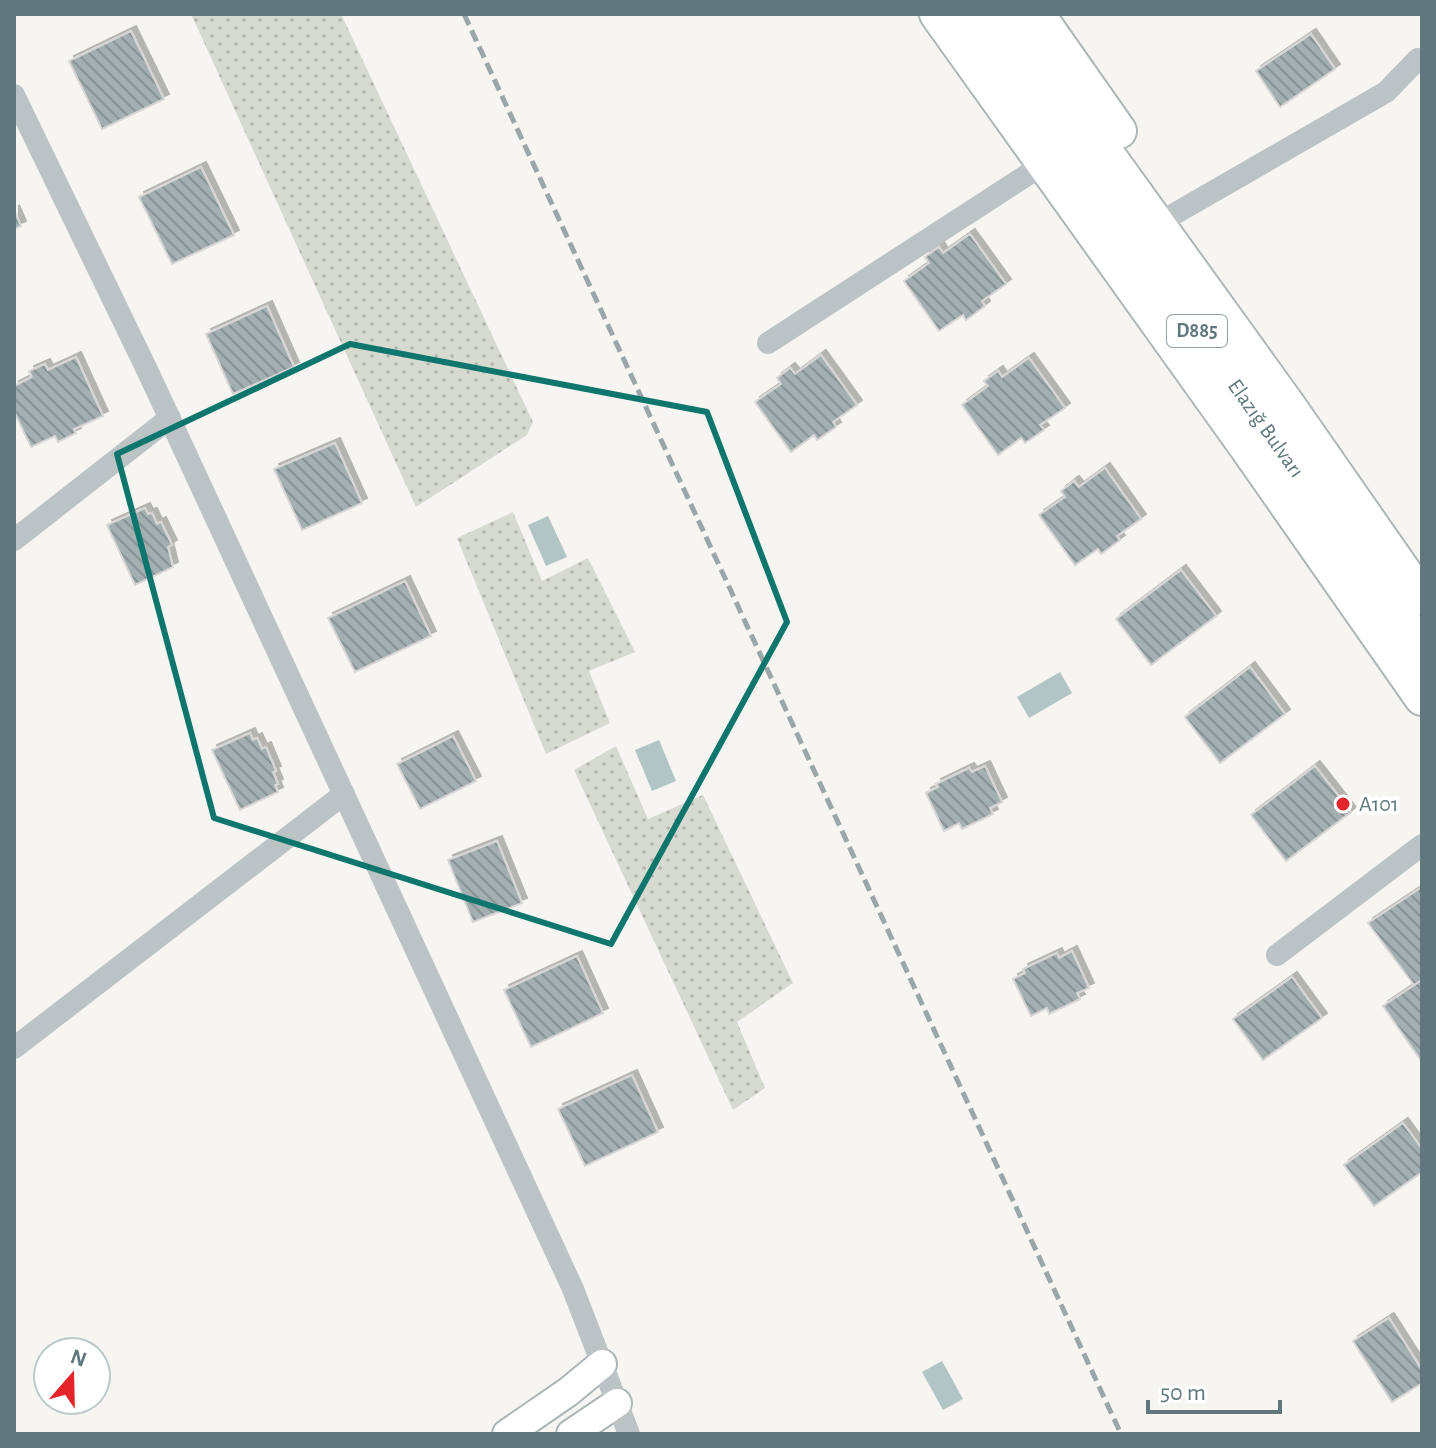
<svg xmlns="http://www.w3.org/2000/svg" width="1436" height="1448" font-family="'Alegreya Sans',sans-serif">
<style>
.grass{fill:url(#grass-dots)}
.water{fill:#b2c4c4}
.building{fill:url(#building-back-hatch);stroke:#d7d6d5;stroke-width:2;filter:url(#shadow)}
.lines{fill:none;stroke-linecap:round;stroke-linejoin:round}
.major-casing{stroke:#adb5b7;stroke-width:32}
.highway-casing{stroke:#afb6b8;stroke-width:38}
.minor{stroke:#bcc3c5;stroke-width:22}
.major{stroke:#fff;stroke-width:28}
.highway{stroke:#fff;stroke-width:34}
.rail{stroke:#9ba6a9;stroke-width:5;stroke-dasharray:12 6;stroke-linecap:butt}
.marked{fill:none;stroke:#0f766e;stroke-width:6;stroke-linejoin:round}
.poi-dot{fill:#e3242a;stroke:#fff;stroke-width:3}
.labels{text-anchor:middle;dominant-baseline:central;stroke-width:8;stroke-linejoin:round;paint-order:stroke}
.shield{fill:#fff;stroke:#90a0a4;stroke-width:2}
.shield-label{font-size:20px;font-weight:bold;fill:#60787d}
.street-label{font-size:22px;fill:#60787d;stroke:#fff}
.poi-label{font-size:22px;fill:#60787d;stroke:#fff;text-anchor:start}
</style>
<defs>
<pattern id="grass-dots" width="8" height="8" patternUnits="userSpaceOnUse" patternTransform="scale(2)"><rect width="8" height="8" fill="#d7dad1"/><path d="M2 2h.1M6 6h.1" fill="none" stroke="#b2b6af" stroke-width="1.8" stroke-linecap="round"/></pattern>
<pattern id="building-back-hatch" width="6" height="6" patternUnits="userSpaceOnUse" patternTransform="scale(2)"><rect width="6" height="6" fill="#a3afb1"/><path d="M-1 5l2 2M0 0l6 6M5-1l2 2" fill="none" stroke="#889395"/></pattern>
<filter id="shadow"><feDropShadow dx="5" dy="-5" stdDeviation="0" flood-color="#0004"/></filter>
</defs>
<rect width="100%" height="100%" fill="#f6f5f2"/>
<!-- grass -->
<g class="grass">
<path d="M191 14H341L533 422 527 435 416 507Z"/>
<path d="M513 512 542 581 588 558 635 652 589 671 610 723 546 754 457 538Z"/>
<path d="M616 746 648 819 703 795 793 983 737 1022 765 1088 733 1110 574 770Z"/>
</g>
<!-- water -->
<g class="water">
<path d="M548 516 567 557 546 566 528 525Z"/>
<path d="M1060 672 1072 693 1029 718 1017 697Z"/>
<path d="M659 740 676 781 652 791 635 750Z"/>
<path d="M942 1361 963 1399 943 1410 922 1372Z"/>
</g>
<!-- building -->
<g class="building">
<path d="M131 31 164 99 102 129 69 61Z"/>
<path d="M1311 34 1335 69 1280 107 1256 71Z"/>
<path d="M201 167 234 235 172 264 139 197Z"/>
<path d="M14 210 21 226 14 229Z"/>
<path d="M970 234 1006 284 982 301 985 306 966 320 963 315 939 331 904 281 929 263 925 257 939 247 943 253Z"/>
<path d="M267 306 294 367 233 394 206 334Z"/>
<path d="M821 355 857 405 833 422 836 427 817 440 814 435 791 452 755 402 781 384 777 378 790 368 795 374Z"/>
<path d="M76 357 103 416 74 429 76 433 58 442 55 436 31 447 14 411V386L32 377 29 371 45 364 48 370Z"/>
<path d="M1029 358 1065 408 1040 425 1044 430 1025 443 1021 438 998 455 962 405 988 386 984 381 998 371 1002 377Z"/>
<path d="M335 443 362 503 302 530 274 469Z"/>
<path d="M1105 468 1141 519 1117 536 1120 540 1101 554 1098 549 1075 565 1039 515 1065 497 1061 491 1074 481 1079 487Z"/>
<path d="M145 508 148 514 152 513 157 524 161 522 172 545 168 547 173 567 135 585 107 525Z"/>
<path d="M1181 570 1216 616 1151 665 1116 619Z"/>
<path d="M405 581 431 636 355 672 328 618Z"/>
<path d="M1250 667 1285 714 1220 763 1185 717Z"/>
<path d="M250 733 253 740 257 738 262 749 266 747 276 771 273 772 278 784 275 785 278 792 240 810 212 750Z"/>
<path d="M453 736 476 781 420 809 397 764Z"/>
<path d="M985 766 1002 802 990 808 993 814 962 829 959 823 944 831 926 793 938 787 936 784 969 768 972 772Z"/>
<path d="M1315 766 1351 812 1286 861 1251 815Z"/>
<path d="M497 841 522 903 473 922 448 860Z"/>
<path d="M1422 887V980L1414 985 1368 923Z"/>
<path d="M1072 951 1089 988 1077 993 1080 999 1049 1014 1047 1008 1031 1016 1013 979 1025 973 1023 969 1057 953 1059 958Z"/>
<path d="M577 956 603 1013 531 1047 504 990Z"/>
<path d="M1292 977 1322 1018 1263 1060 1233 1019Z"/>
<path d="M1422 980V1062L1383 1006Z"/>
<path d="M632 1075 658 1132 585 1166 558 1109Z"/>
<path d="M1403 1123 1422 1149V1172L1374 1206 1344 1165Z"/>
<path d="M1389 1318 1422 1370V1383L1392 1402 1353 1341Z"/>
</g>
<g class="lines">
<defs>
<g id="major">
<path d="M507 1434 568 1392 602 1364"/>
<path d="M571 1434 617 1403"/>
</g>
<g id="highway">
<path d="M937 14 1248 449 1422 698"/>
<path id="s1" d="M972 14 1422 648"/>
<path d="M1006 14 1287 404 1422 598"/>
<path d="M1037 14 1119 131"/>
</g>
</defs>
<!-- major casing -->
<use href="#major" class="major-casing"/>
<!-- highway casing -->
<use href="#highway" class="highway-casing"/>
<!-- minor -->
<g class="minor">
<path d="M14 95 149 374 573 1289 629 1434"/>
<path d="M1176 213 1386 92 1418 59"/>
<path d="M768 343 1044 164"/>
<path d="M14 540 170 418"/>
<path d="M1277 955 1422 845"/>
<path d="M14 1048 344 794"/>
</g>
<!-- major -->
<use href="#major" class="major"/>
<!-- highway -->
<use href="#highway" class="highway"/>
<!-- rail -->
<path class="rail" d="M464 14 1121 1434"/>
</g>
<!-- marked area -->
<path class="marked" d="M350 344 707 412 787 622 611 944 214 818 117 454Z"/>
<!-- markers -->
<circle class="poi-dot" cx="1343" cy="804" r="8"/>
<g class="labels">
<!-- shield labels -->
<rect class="shield" x="1167" y="315" width="60" height="32" rx="6"/>
<g class="shield-label">
<text x="1197" y="331">D885</text>
</g>
<!-- street labels -->
<g class="street-label">
<text stroke="none"><textPath href="#s1" startOffset="508">Elazığ Bulvarı</textPath></text>
</g>
<!-- poi labels -->
<g class="poi-label">
<text x="1359" y="804">A101</text>
</g>
</g>
<!-- border -->
<rect width="1436" height="1448" fill="none" stroke="#60787d" stroke-width="32"/>
<!-- north arrow -->
<g transform="translate(72 1376) rotate(20)"><circle r="38" fill="#ffffff" stroke="#bfc9cb" stroke-width="2"/>
<path d="M0-6L14 30L0 20L-14 30Z" fill="#e3242a"/>
<text y="-12" font-size="22" font-weight="bold" text-anchor="middle" fill="#60787d">N</text>
</g>
<!-- scale -->
<path d="M1148 1400v12h132v-12" fill="none" stroke="#60787d" stroke-width="4"/>
<text x="1160" y="1400" font-size="24" fill="#60787d" stroke="#ffffff" stroke-width="6" paint-order="stroke">50 m</text>
</svg>
